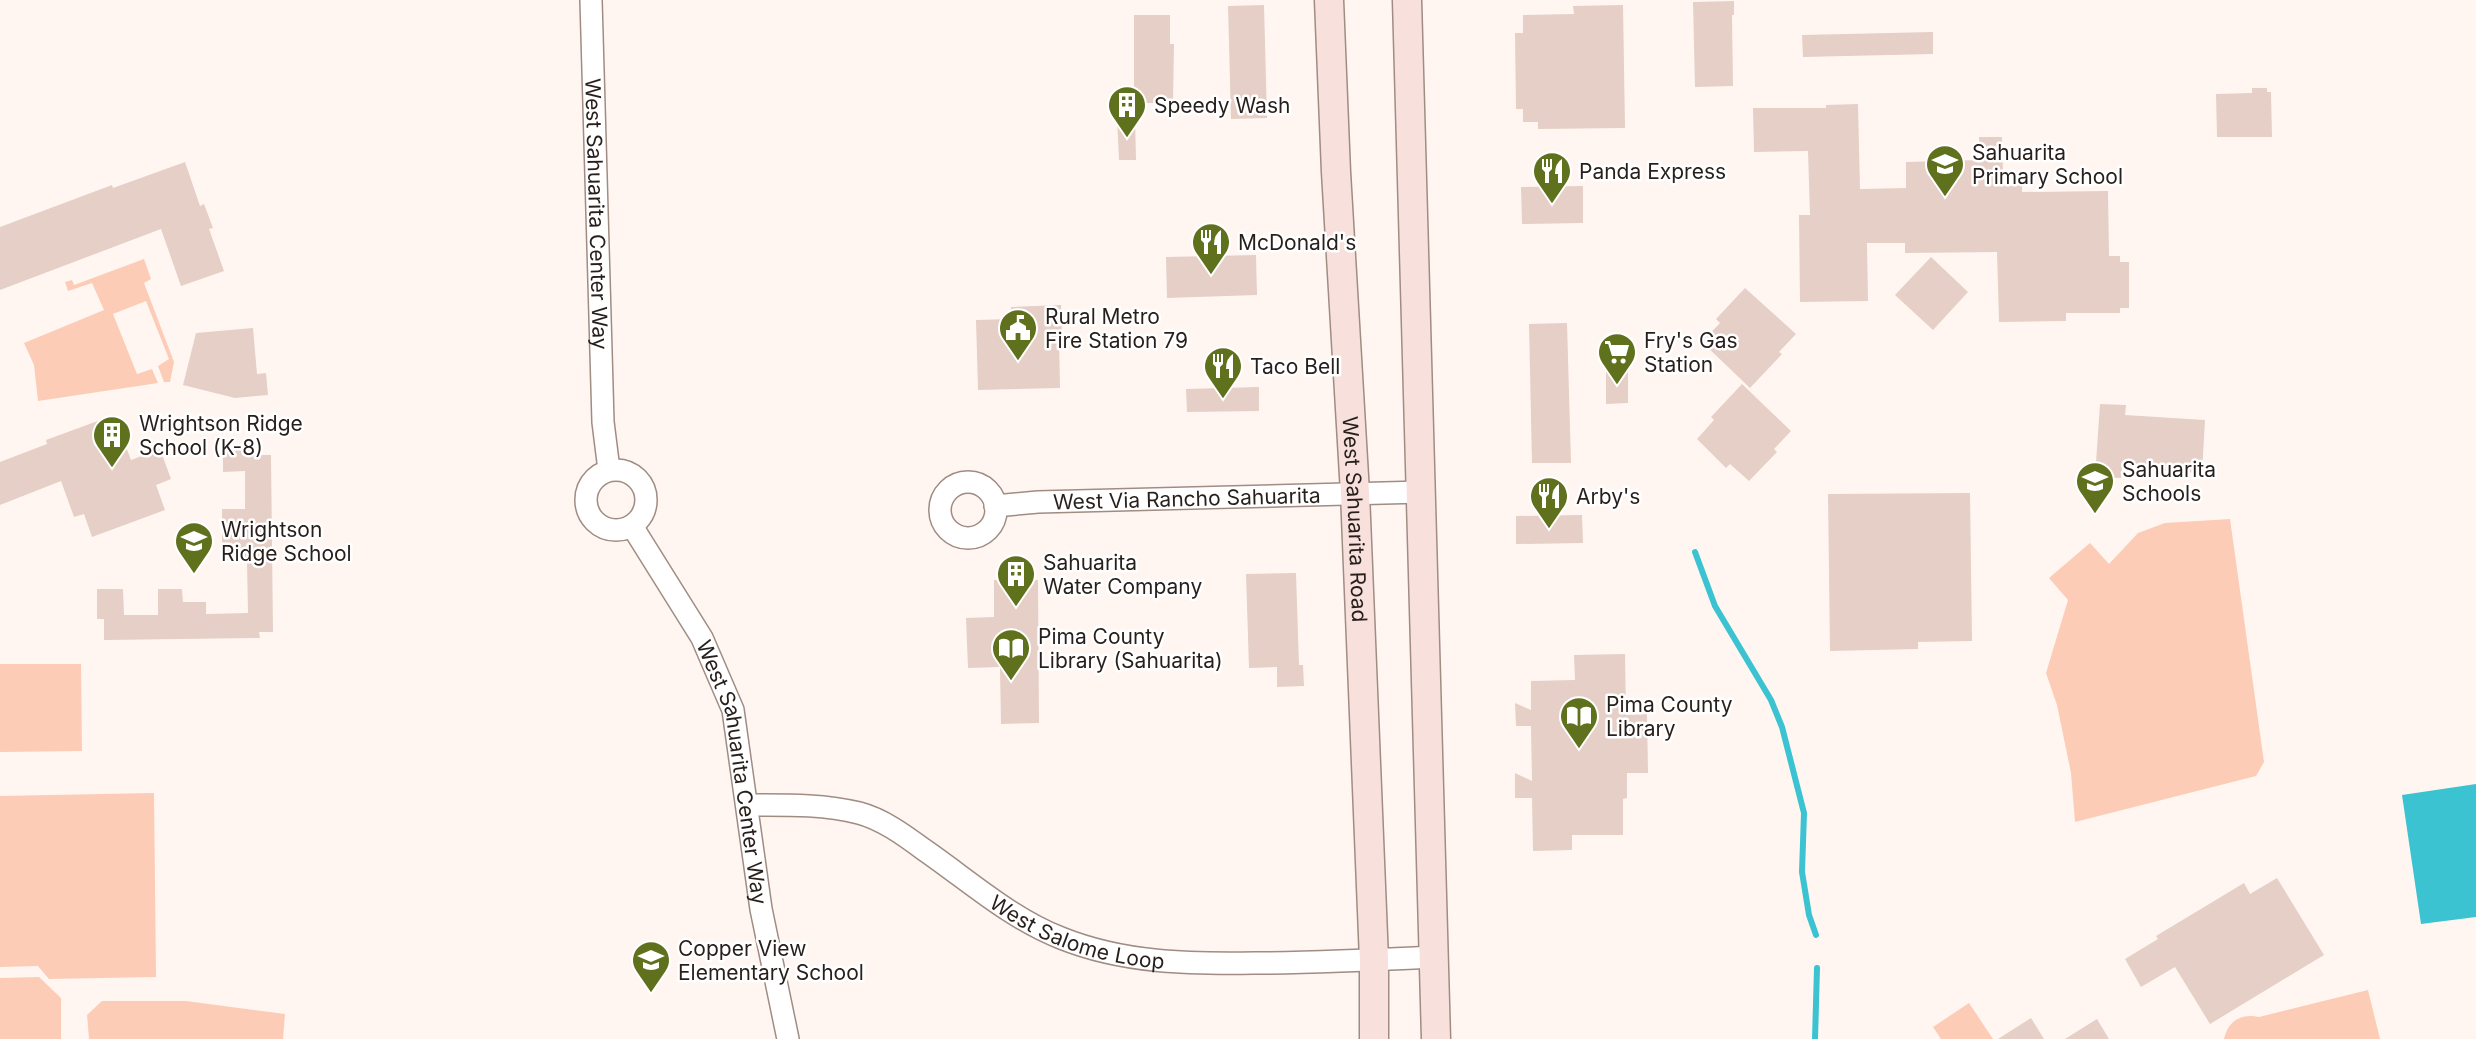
<svg xmlns="http://www.w3.org/2000/svg" width="2476" height="1039" font-family="Inter,sans-serif">
<style>
.green{fill:#fdccb6}
.water{fill:#3bc3d1}
.lines{fill:none;stroke-linecap:round;stroke-linejoin:round}
.stream{stroke:#3bc3d1;stroke-width:6}
.building{fill:#e5cfc6}
.minor-casing{stroke:#a08c83;stroke-width:24}
.secondary-casing{stroke:#a08c83;stroke-width:31}
.minor{stroke:#fff;stroke-width:21}
.secondary{stroke:#f8e1dd;stroke-width:28}
.labels{text-anchor:middle;dominant-baseline:central;stroke-width:5;stroke-linejoin:round;paint-order:stroke}
.poi-label{font-size:21px;fill:#271f1c;stroke:#fff;text-anchor:start}
.street-label{font-size:21px;fill:#271f1c;stroke:#fff}
</style>
<rect width="100%" height="100%" fill="#fff6f2"/>
<!-- green -->
<g class="green">
<path d="M144 259 151 279 144 283 174 362 170 382H164L158 366 169 359 146 301 113 314 137 374 152 369 158 383 38 401 34 365 24 343 104 310 92 283 68 291 65 282 72 280 74 285Z"/>
<path d="M2230 519 2264 762 2256 776 2075 822 2071 773 2057 705 2046 673 2068 600 2049 578 2090 543 2109 564 2138 533 2165 523Z"/>
<path d="M0 664H81L82 751 0 752Z"/>
<path d="M154 793 156 977 49 979 38 966 0 967V796Z"/>
<path d="M39 977 61 998V1039H0V978Z"/>
<path d="M2368 990 2380 1039H2224C2228 1021 2241 1013 2259 1017Z"/>
<path d="M102 1001H186L285 1014 283 1039H89L87 1015Z"/>
<path d="M1969 1003 1993 1039H1941L1933 1027Z"/>
</g>
<!-- water -->
<path class="water" d="M2476 784V917L2421 924 2402 795Z"/>
<g class="lines">
<!-- stream -->
<g class="stream">
<path d="M1695 552 1715 606 1771 700 1782 727 1804 813 1802 872 1809 915 1816 935"/>
<path d="M1815 1039 1817 968"/>
</g>
</g>
<!-- building -->
<g class="building">
<path d="M1734 1V15H1732L1733 86 1695 87 1693 2Z"/>
<path d="M1264 5 1267 118 1231 119 1228 6Z"/>
<path d="M1623 5 1625 128 1538 129V122H1523V109H1516L1515 33H1523V15L1574 14 1573 6Z"/>
<path d="M1134 15H1170V44H1174L1173 103H1134Z"/>
<path d="M1933 32V54L1803 57 1802 35Z"/>
<path d="M2252 88H2267V92H2271L2272 137H2217L2216 94 2252 93Z"/>
<path d="M1858 104 1860 189 1906 188V162L1980 160 1979 137H2002L2003 176 2022 175V192L2108 191 2109 256H2120V262H2129V308H2120V313H2066V321L1999 322 1997 252 1905 253V243H1867L1868 301 1800 302 1799 215H1810L1808 151 1754 152 1753 108H1826V105Z"/>
<path d="M1117 118H1135L1136 160H1119Z"/>
<path d="M185 162 200 206 204 204 213 228 209 229 224 271 181 286 161 229 0 290V227L112 185 113 188Z"/>
<path d="M1583 186V223L1522 224 1521 187Z"/>
<path d="M1256 255 1257 295 1167 298 1166 257Z"/>
<path d="M1931 257 1968 292 1933 330 1895 295Z"/>
<path d="M1745 288 1796 334 1779 352 1782 354 1750 388 1702 342 1720 323 1716 319Z"/>
<path d="M1061 305 1062 337H1059L1060 388 978 390 976 320 1011 319V307Z"/>
<path d="M1567 323 1571 463H1532L1529 324Z"/>
<path d="M253 328 257 374 266 373 268 395 235 398 183 385 196 333Z"/>
<path d="M1606 369H1628V403L1606 404Z"/>
<path d="M1742 384 1791 431 1774 449 1777 452 1749 481 1730 464 1726 468 1697 439 1714 420 1711 417Z"/>
<path d="M1259 387V411L1187 412 1186 389Z"/>
<path d="M2100 404 2126 405 2125 415 2205 420 2202 473 2122 468 2121 478 2095 477Z"/>
<path d="M114 415 131 460 160 449 171 479 156 485 165 510 92 537 84 514 74 517 61 481 0 505V462L47 444 46 440Z"/>
<path d="M251 449V455H271L273 632H259L260 638 104 640V619H97V589H123L124 615H158V589H182L183 602H206V614L248 613 247 560H222V509H245V471L223 472V450Z"/>
<path d="M1970 493 1972 641 1918 642V649L1830 651 1828 494Z"/>
<path d="M1582 515 1583 543 1516 544V516Z"/>
<path d="M1296 573 1299 665H1303L1304 686 1277 687V667L1249 668 1246 574Z"/>
<path d="M994 580H1038L1039 723 1001 724 1000 667 968 668 966 618 994 617Z"/>
<path d="M1625 654 1626 715 1647 714 1648 773H1627V798L1623 799V835H1572V850L1533 851 1532 798H1515V773L1532 781 1531 726H1516L1515 703 1531 710V681L1575 680 1574 655Z"/>
<path d="M2277 878 2324 955 2210 1024 2175 967 2141 987 2125 959 2158 939 2156 936 2244 883 2250 894Z"/>
<path d="M2031 1018 2044 1039H1998Z"/>
<path d="M2097 1019 2109 1039H2065Z"/>
</g>
<g class="lines">
<defs>
<g id="minor">
<path id="s1" d="M591 0 603 422 609 470"/>
<circle cx="616" cy="500" r="30"/>
<circle cx="968" cy="510" r="28"/>
<path id="s2" d="M995 506 1038 502 1422 492"/>
<path id="s3" d="M632 526 702 638 733 710 761 909 788 1039"/>
<path id="s4" d="M748 805C785 805 823 804 859 813 882 819 904 835 923 849 968 880 1010 918 1061 938 1123 963 1189 964 1254 963 1314 963 1374 960 1434 957"/>
</g>
<g id="secondary">
<path id="s5" d="M1329 0 1336 172 1355 493 1374 960V1039"/>
<path d="M1407 0 1436 1039"/>
</g>
</defs>
<!-- minor casing -->
<use href="#minor" class="minor-casing"/>
<!-- secondary casing -->
<use href="#secondary" class="secondary-casing"/>
<!-- minor -->
<use href="#minor" class="minor"/>
<!-- secondary -->
<use href="#secondary" class="secondary"/>
</g>
<!-- icons -->
<defs>
<symbol id="building-pin" viewBox="-11 -11 22 30"><path d="M0 17L-7.5 6A9.5 9.5 0 1 1 7.5 6Z" fill="#60711e" stroke="#fff"/><path d="M-4-6H4V6H1V3H-1V6H-4ZM-2.5-4.3h1.7v1.8h-1.7ZM.8-4.3h1.7v1.8H.8ZM-2.5-1h1.7V.8h-1.7ZM.8-1h1.7V.8H.8Z" fill="#fff"/></symbol>
<symbol id="school-pin" viewBox="-11 -11 22 30"><path d="M0 17L-7.5 6A9.5 9.5 0 1 1 7.5 6Z" fill="#60711e" stroke="#fff"/><path d="M0-5L7-2L0 1L-7-2ZM-4 1L0 2.5L4 1V4Q0 6-4 4Z" fill="#fff"/></symbol>
<symbol id="restaurant-pin" viewBox="-11 -11 22 30"><path d="M0 17L-7.5 6A9.5 9.5 0 1 1 7.5 6Z" fill="#60711e" stroke="#fff"/><path d="M-5-6h1v4h1v-4h1v4h1v-4h1v5L-1.5 .5V6h-2V.5L-5-1ZM5-6V6H3V1.5H1.5Q1.5-4 5-6Z" fill="#fff"/></symbol>
<symbol id="civic-pin" viewBox="-11 -11 22 30"><path d="M0 17L-7.5 6A9.5 9.5 0 1 1 7.5 6Z" fill="#60711e" stroke="#fff"/><path d="M-.6-6.5H3V-4.5H.6V-3L4-1V1h2V6H-6V1h2V-1L-.6-3ZM-1.2 2.5V6h2.4V2.5Z" fill="#fff"/></symbol>
<symbol id="supermarket-pin" viewBox="-11 -11 22 30"><path d="M0 17L-7.5 6A9.5 9.5 0 1 1 7.5 6Z" fill="#60711e" stroke="#fff"/><path d="M-6-5.5h2.5l.6 2H6L4.5 2H-2.5L-4.4-4H-6ZM-1.5 3.2a1.3 1.3 0 1 0 .1 0ZM3 3.2a1.3 1.3 0 1 0 .1 0Z" fill="#fff"/></symbol>
<symbol id="library-pin" viewBox="-11 -11 22 30"><path d="M0 17L-7.5 6A9.5 9.5 0 1 1 7.5 6Z" fill="#60711e" stroke="#fff"/><path d="M-6-4Q-3-5.5-.7-3.5V5Q-3 3-6 4ZM6-4Q3-5.5 .7-3.5V5Q3 3 6 4Z" fill="#fff"/></symbol>
</defs>
<g fill-rule="evenodd">
<use href="#building-pin" x="1105" y="83" width="44" height="60"/>
<use href="#school-pin" x="1923" y="142" width="44" height="60"/>
<use href="#restaurant-pin" x="1530" y="149" width="44" height="60"/>
<use href="#restaurant-pin" x="1189" y="220" width="44" height="60"/>
<use href="#civic-pin" x="996" y="306" width="44" height="60"/>
<use href="#supermarket-pin" x="1595" y="330" width="44" height="60"/>
<use href="#restaurant-pin" x="1201" y="344" width="44" height="60"/>
<use href="#building-pin" x="90" y="413" width="44" height="60"/>
<use href="#school-pin" x="2073" y="459" width="44" height="60"/>
<use href="#restaurant-pin" x="1527" y="474" width="44" height="60"/>
<use href="#school-pin" x="172" y="519" width="44" height="60"/>
<use href="#building-pin" x="994" y="552" width="44" height="60"/>
<use href="#library-pin" x="989" y="626" width="44" height="60"/>
<use href="#library-pin" x="1557" y="694" width="44" height="60"/>
<use href="#school-pin" x="629" y="938" width="44" height="60"/>
</g>
<g class="labels">
<!-- poi labels -->
<g class="poi-label">
<text x="1154" y="105">Speedy Wash</text>
<text x="1972" y="152">Sahuarita<tspan x="1972" dy="24">Primary School</tspan></text>
<text x="1579" y="171">Panda Express</text>
<text x="1238" y="242">McDonald's</text>
<text x="1045" y="316">Rural Metro<tspan x="1045" dy="24">Fire Station 79</tspan></text>
<text x="1644" y="340">Fry's Gas<tspan x="1644" dy="24">Station</tspan></text>
<text x="1250" y="366">Taco Bell</text>
<text x="139" y="423">Wrightson Ridge<tspan x="139" dy="24">School (K-8)</tspan></text>
<text x="2122" y="469">Sahuarita<tspan x="2122" dy="24">Schools</tspan></text>
<text x="1576" y="496">Arby's</text>
<text x="221" y="529">Wrightson<tspan x="221" dy="24">Ridge School</tspan></text>
<text x="1043" y="562">Sahuarita<tspan x="1043" dy="24">Water Company</tspan></text>
<text x="1038" y="636">Pima County<tspan x="1038" dy="24">Library (Sahuarita)</tspan></text>
<text x="1606" y="704">Pima County<tspan x="1606" dy="24">Library</tspan></text>
<text x="678" y="948">Copper View<tspan x="678" dy="24">Elementary School</tspan></text>
</g>
<!-- street labels -->
<g class="street-label">
<text stroke="none"><textPath href="#s1" startOffset="214">West Sahuarita Center Way</textPath></text>
<text stroke="none"><textPath href="#s2" startOffset="192">West Via Rancho Sahuarita</textPath></text>
<text stroke="none"><textPath href="#s5" startOffset="520">West Sahuarita Road</textPath></text>
<text stroke="none"><textPath href="#s3" startOffset="271">West Sahuarita Center Way</textPath></text>
<text stroke="none"><textPath href="#s4" startOffset="364">West Salome Loop</textPath></text>
</g>
</g>
</svg>
